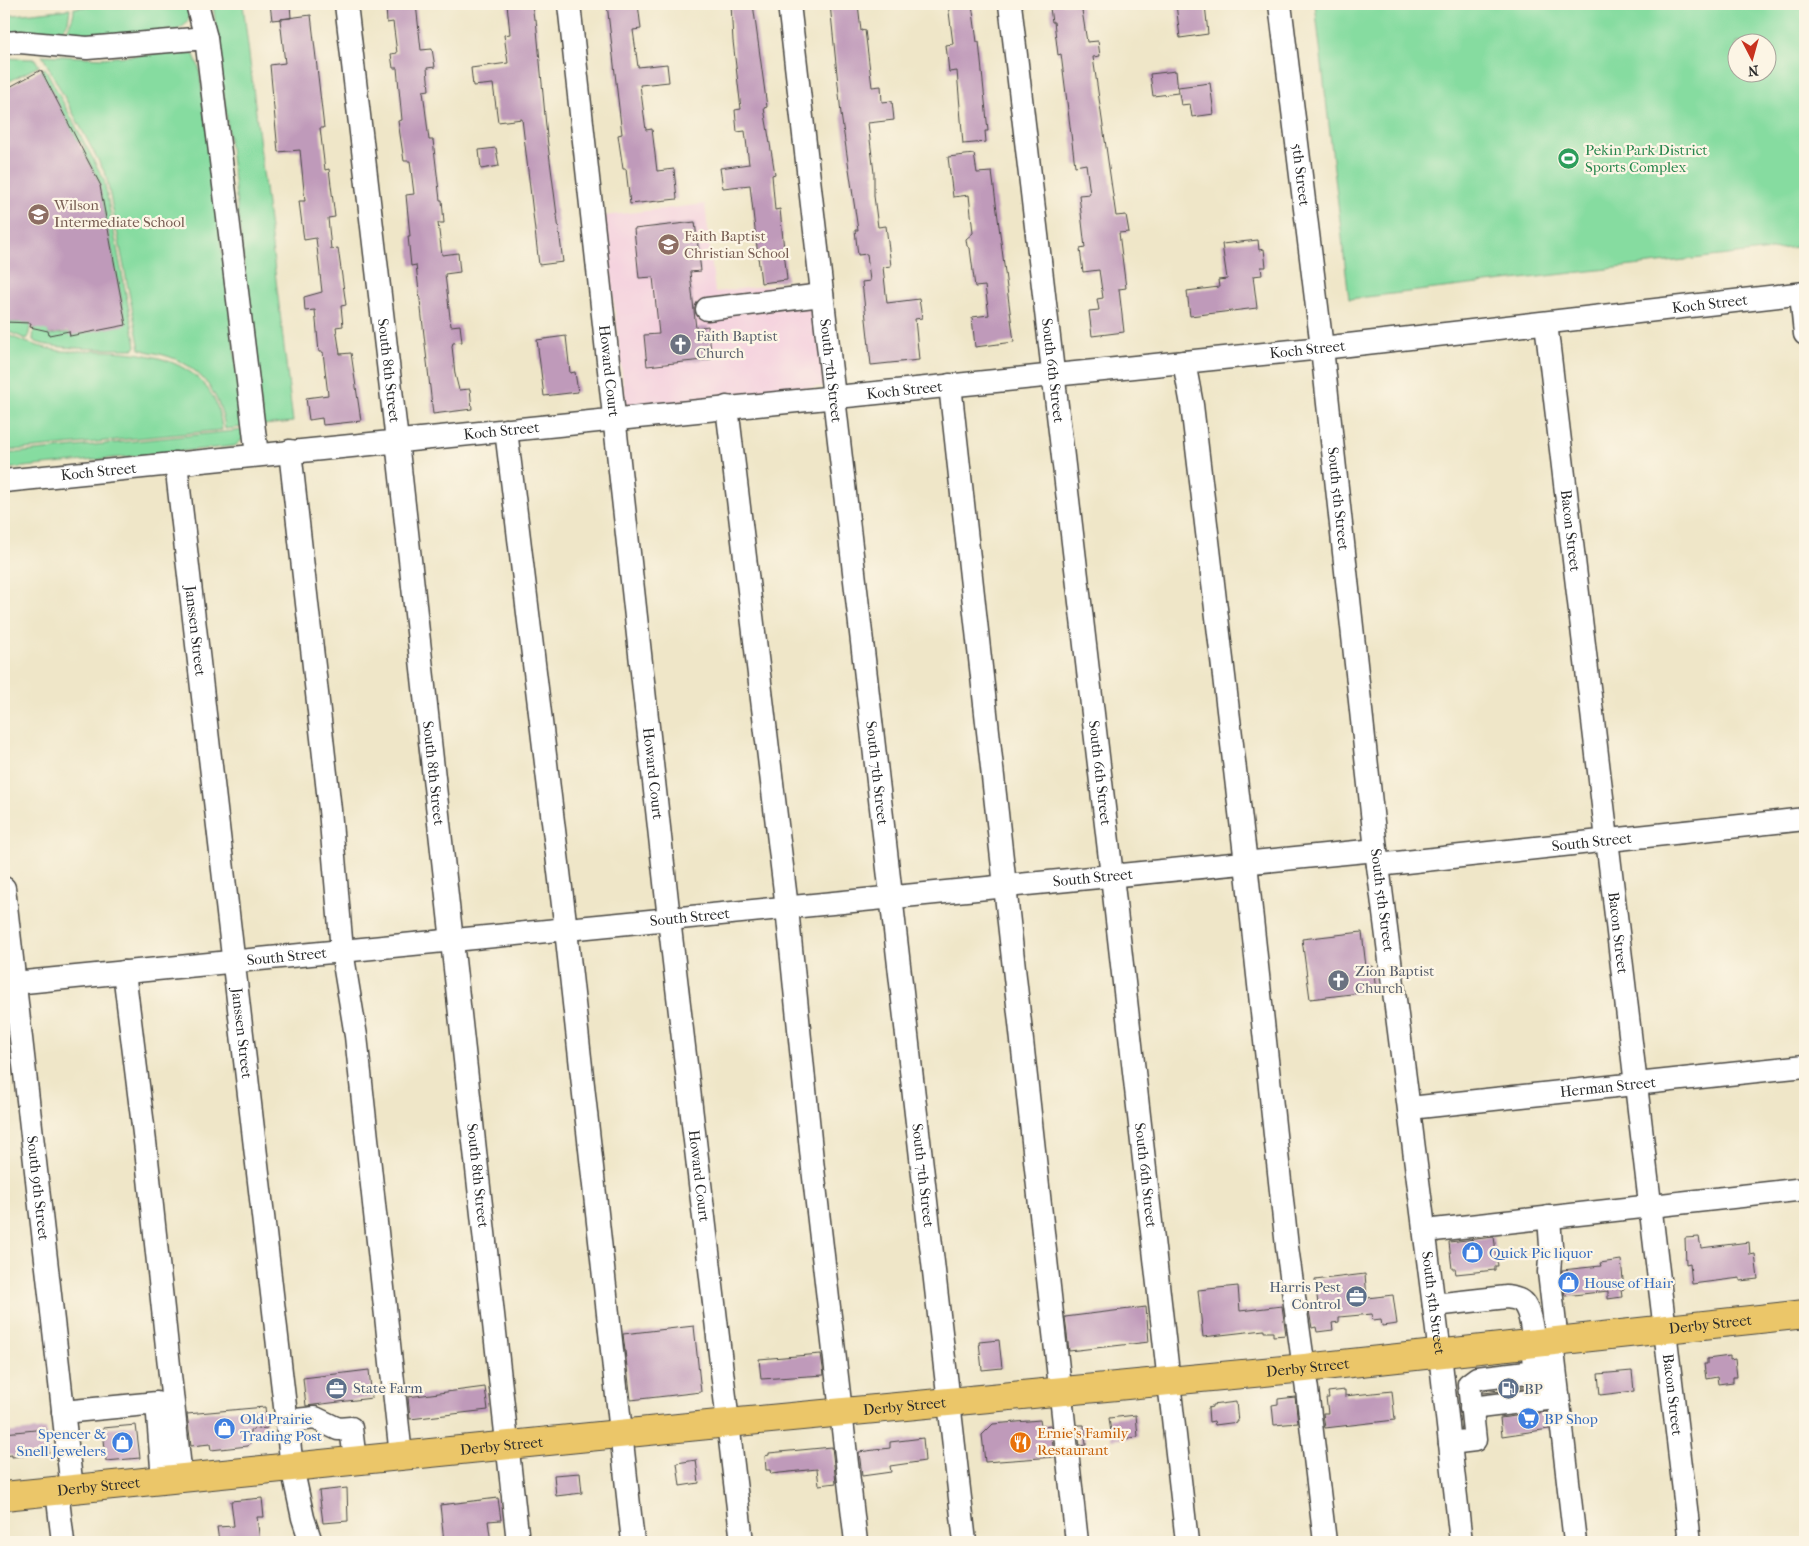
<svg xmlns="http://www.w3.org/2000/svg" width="1809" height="1546" font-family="'IM FELL French Canon',serif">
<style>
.built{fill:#f4cfde}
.green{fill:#86dca0;stroke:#588466;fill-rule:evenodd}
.building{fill:#bf9aba}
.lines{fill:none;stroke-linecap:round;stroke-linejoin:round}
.minor-casing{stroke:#484743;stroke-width:25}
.major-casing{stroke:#484743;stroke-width:30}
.minor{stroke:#fff;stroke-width:22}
.major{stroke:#ebc669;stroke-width:28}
.labels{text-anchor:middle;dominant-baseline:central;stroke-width:4.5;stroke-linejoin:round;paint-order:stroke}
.leisure-label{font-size:15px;fill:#27864d;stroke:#fcf5e5;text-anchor:start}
.street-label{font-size:15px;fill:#2b2b2b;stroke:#fcf5e5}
.education-label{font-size:15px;fill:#785e54;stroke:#fcf5e5;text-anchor:start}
.worship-label{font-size:15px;fill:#5b616d;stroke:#fcf5e5;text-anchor:start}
.shop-label{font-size:15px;fill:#366cbe;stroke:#fcf5e5;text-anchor:start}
.service-label{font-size:15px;fill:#4e5e75;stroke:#fcf5e5;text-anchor:start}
.food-label{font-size:15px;fill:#c56008;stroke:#fcf5e5;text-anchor:start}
</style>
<rect width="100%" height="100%" fill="#fcf5e5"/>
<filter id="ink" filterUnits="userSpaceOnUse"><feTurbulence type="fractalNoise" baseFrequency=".02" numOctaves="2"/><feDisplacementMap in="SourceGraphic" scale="10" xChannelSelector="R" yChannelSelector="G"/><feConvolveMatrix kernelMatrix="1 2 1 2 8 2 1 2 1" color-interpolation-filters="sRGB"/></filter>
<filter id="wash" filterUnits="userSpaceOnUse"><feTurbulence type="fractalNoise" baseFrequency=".0096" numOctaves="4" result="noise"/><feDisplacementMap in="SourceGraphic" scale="20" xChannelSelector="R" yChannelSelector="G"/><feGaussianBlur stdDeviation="1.12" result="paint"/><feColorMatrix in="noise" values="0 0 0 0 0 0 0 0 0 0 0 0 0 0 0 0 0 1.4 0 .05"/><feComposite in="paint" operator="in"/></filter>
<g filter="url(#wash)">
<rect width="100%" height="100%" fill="#efe6c8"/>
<!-- built -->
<path class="built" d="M705 204 715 292 812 280 825 386 626 409 604 216Z"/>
<!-- green -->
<g class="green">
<path d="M121 4H189C190 17 190 24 177 30L66 39C64 29 75 20 74 8Z"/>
<path d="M213 4H243L293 422 263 425Z"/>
<path d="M1315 4H1805V246L1349 299ZM1736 42H1766V72H1736Z"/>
<path d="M70 9 68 22 59 35H4V16Z"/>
<path d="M189 51 194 55 199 67 244 427 225 429C221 396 202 368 170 357 160 353 149 353 140 349L106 175 42 55 103 58Z"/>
<path d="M4 58 35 59 39 66 4 84Z"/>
<path d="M45 68 104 180 136 346 134 349C115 349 44 350 33 340L34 328 48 327 49 335 126 324 102 198 97 188 101 185 83 150 85 148 81 141 78 142 41 70Z"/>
<path d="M4 322 31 323 28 338 26 339 4 330Z"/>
<path d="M4 333C23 342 41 348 62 351 77 352 91 350 105 351 158 352 217 366 222 430L4 451Z"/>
<path d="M244 430 242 440 235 446 4 469V454Z"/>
</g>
<g id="blocks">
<!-- building -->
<g class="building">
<path d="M270 4H290L291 18 272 20Z"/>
<path d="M416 4 421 50 432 49 435 67 427 68 429 90 423 91 429 140H433L440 200H442L444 223H438L442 255 458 253 460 272 445 274 451 326 460 325 462 342 453 343 452 346 455 374 459 390 470 389 472 409 433 414 416 265 411 266 408 236H410L406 195 414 194 410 161H404L398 121 402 120 397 68H393L391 54 397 53 393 22 387 23 386 6Z"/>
<path d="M507 4H532L534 19H536L547 137 563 262 539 265 522 119 498 122 493 84 473 86 471 68 508 63 504 35 510 34Z"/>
<path d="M607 4H638L641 29 633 30 638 67 667 64 669 82 640 85 646 130 652 129 657 171 674 169 677 199 630 204 626 169H623L618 135 622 134Z"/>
<path d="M731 4H753L767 107 764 108 775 174 772 175 775 210 780 209 787 280 761 283 750 185 723 188 720 168 749 164 745 131 737 132 735 110 741 109 733 41Z"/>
<path d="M830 4H858L861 31 865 30 872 87 881 86 882 102 892 101 894 120 868 123 874 173V196L878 227 886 226 891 266 883 267 887 303 919 299 922 318 915 319 919 360 871 365 862 282 870 281 867 254 858 255 855 230H858L841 114Z"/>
<path d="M948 4H972L977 42H979L988 131H985L986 142 963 144 957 71 949 72 946 45 953 44Z"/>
<path d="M1052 4H1081L1087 42 1098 41 1100 56 1093 57 1116 216 1126 215 1129 232 1119 233 1126 288 1119 289 1124 332 1092 336 1089 311 1099 310 1097 299 1103 298 1099 270 1083 272 1080 249 1085 248 1079 195 1090 194 1086 164 1075 166 1061 54 1058 55 1054 22H1052L1050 8 1053 7Z"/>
<path d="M1176 4H1205L1208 34 1180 38Z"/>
<path d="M311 15 324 128H320L325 170 329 169 335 217 328 218 331 249 338 248 346 305 341 306 343 326 336 327 340 354 351 353 361 421 323 425 322 418 309 420 306 398 328 395 323 352H319L315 310 305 311 304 297 322 292 316 238 304 240 299 201H305L300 150 278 152 270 65 285 63 280 19Z"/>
<path d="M41 70 101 186H100L126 325 70 336 69 331 49 335 48 331 30 327 31 323 4 322V90Z"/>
<path d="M1176 71 1178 93 1153 96 1150 74Z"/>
<path d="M1210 83 1214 114 1192 117 1190 104 1181 105 1178 87Z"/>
<path d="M496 148 499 166 481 169 479 150Z"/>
<path d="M974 154 977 173 992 172 1014 342 975 347 972 317 989 315 985 286 975 287 970 248 967 246 966 239 973 233 969 195 953 197 948 157Z"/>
<path d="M695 222 701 271 690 272 694 311 696 328 708 326 712 359 647 366 644 335 659 334 653 277 639 278 634 229Z"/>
<path d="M1258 240 1259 250 1264 249 1266 267H1261L1262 275 1253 276 1257 308 1190 316 1187 291 1219 287 1218 280 1227 279 1222 244Z"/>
<path d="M566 336 570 373 575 372 578 392 544 396 537 340Z"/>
<path d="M1362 932 1366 967 1373 966 1376 991 1310 999 1302 939Z"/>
<path d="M1494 1237 1498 1266H1495V1270L1456 1274 1455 1269H1452L1449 1242Z"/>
<path d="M1699 1237 1701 1248 1749 1242 1750 1255 1755 1254 1758 1279 1740 1281V1278L1692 1284 1690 1263 1686 1264 1685 1238Z"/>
<path d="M1621 1260 1624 1289 1621 1290 1622 1297 1608 1299V1291L1565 1296 1562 1270 1601 1266 1600 1263Z"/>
<path d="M1365 1274 1367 1298 1393 1295 1397 1324 1382 1326 1381 1320 1373 1321 1372 1314 1339 1317V1322L1332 1323 1333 1330 1317 1332 1316 1327 1312 1328 1308 1305 1318 1304 1315 1280Z"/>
<path d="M1238 1286 1240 1311 1282 1306 1286 1335 1273 1336V1332H1264V1330L1203 1337 1198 1290Z"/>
<path d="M1146 1307 1149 1342 1069 1351 1065 1317Z"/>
<path d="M694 1326 701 1392 631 1400 623 1334Z"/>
<path d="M999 1340 1002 1368 982 1370 979 1342Z"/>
<path d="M821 1354 824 1375 761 1379 759 1359Z"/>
<path d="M1730 1356V1360L1735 1359 1737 1377H1733V1382L1718 1384 1717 1377 1706 1379 1704 1364H1707V1359Z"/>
<path d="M369 1370 372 1398 306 1406 303 1378Z"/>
<path d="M1632 1371 1634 1391 1600 1395 1598 1374Z"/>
<path d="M1532 1385V1388L1483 1393V1391Z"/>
<path d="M485 1387 488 1410 410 1419 408 1397Z"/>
<path d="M1345 1390V1396L1392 1391 1395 1420 1325 1428 1323 1413H1328L1326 1398H1329L1328 1392Z"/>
<path d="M1295 1397 1298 1423 1274 1425 1272 1405 1278 1404V1399Z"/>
<path d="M1236 1402 1238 1422 1215 1425 1214 1421 1209 1422 1208 1408 1212 1407V1405Z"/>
<path d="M265 1407 267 1428 250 1430 251 1442 248 1446 211 1450 210 1444 191 1446 187 1414Z"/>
<path d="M1547 1412 1549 1429 1502 1436 1500 1418Z"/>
<path d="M1136 1415 1138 1437 1112 1440 1109 1418Z"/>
<path d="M1040 1420 1041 1426 1051 1425 1054 1457 985 1462 982 1435 993 1424Z"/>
<path d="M136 1425 140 1458 106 1461 103 1428Z"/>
<path d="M1077 1425H1084L1086 1445 1080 1446Z"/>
<path d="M46 1429 49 1453 12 1457V1455L4 1456V1433Z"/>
<path d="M923 1438 925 1461 890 1466 891 1472 862 1476 859 1452 890 1448V1442Z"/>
<path d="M832 1447 836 1483 819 1485 817 1469 771 1474 770 1470H766L765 1456 769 1455V1453Z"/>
<path d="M696 1460 699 1483 680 1486 677 1463Z"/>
<path d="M580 1473 582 1493 556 1496 554 1475Z"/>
<path d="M347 1488 348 1521 323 1523 319 1491Z"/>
<path d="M262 1498 264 1517H257L260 1542H219L217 1527 234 1526 231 1501Z"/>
<path d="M498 1498 501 1520 488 1521 491 1542H444L440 1505Z"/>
</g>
</g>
</g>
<g filter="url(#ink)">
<use href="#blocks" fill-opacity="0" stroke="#484743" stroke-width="1"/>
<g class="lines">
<defs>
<g id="minor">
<path d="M197 4 206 38"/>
<path id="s1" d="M346 4 397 441 518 1542"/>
<path id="s2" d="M569 4 669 919 742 1542"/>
<path id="s3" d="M789 4 965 1542"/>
<path id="s4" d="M1010 4 1112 876 1187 1542"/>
<path id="s5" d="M1280 4 1322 348 1376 850 1440 1354 1461 1542"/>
<path d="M4 43 20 42 87 48 206 38 257 455"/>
<path d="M1801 294 1805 334"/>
<path d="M707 309 822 295"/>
<path id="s6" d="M1546 323 1690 1542"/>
<path d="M1184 362 1192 405 1246 863 1287 1247 1307 1390 1325 1542"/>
<path d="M950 385 1077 1542"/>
<path d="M727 407 787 908 812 1160 856 1542"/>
<path d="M506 430 566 930 633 1542"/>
<path d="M290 451 330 810 342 951 356 1036 401 1456"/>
<path id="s7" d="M176 463 292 1467 303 1518 311 1542"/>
<path id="s8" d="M4 481 1322 348 1805 293"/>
<path id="s9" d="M1378 865 1805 819"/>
<path id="s10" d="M4 888 72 1489"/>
<path d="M124 972 146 1150 181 1478"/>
<path id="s11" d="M4 984 1376 850"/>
<path id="s12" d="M1410 1108 1805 1066"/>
<path d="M1549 1217 1551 1246 1549 1272 1557 1342"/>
<path d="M1425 1231 1805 1189"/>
<path d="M1434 1305 1507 1297C1512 1298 1518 1298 1522 1302 1534 1313 1534 1355 1535 1371L1477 1378 1469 1384 1475 1440 1450 1443"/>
<path d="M1552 1342 1575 1542"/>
<path d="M1471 1408 1547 1399 1544 1373"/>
<path d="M63 1412 157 1403 163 1480"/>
<path d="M287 1421 315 1418 338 1429 351 1428 355 1460"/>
<path d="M57 1491 63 1542"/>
</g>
<g id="major">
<path id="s13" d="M4 1496 728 1423 1305 1368 1805 1314"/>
</g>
</defs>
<!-- minor casing -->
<use href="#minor" class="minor-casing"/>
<!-- major casing -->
<use href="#major" class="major-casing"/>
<!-- minor -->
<use href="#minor" class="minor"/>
<!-- major -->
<use href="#major" class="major"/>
</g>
</g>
<!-- icons -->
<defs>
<symbol id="stadium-disc" viewBox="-11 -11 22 22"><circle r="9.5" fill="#2e9e5b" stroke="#fcf5e5"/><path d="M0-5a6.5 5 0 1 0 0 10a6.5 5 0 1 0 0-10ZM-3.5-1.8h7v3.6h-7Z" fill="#fff"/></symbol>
<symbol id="school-disc" viewBox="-11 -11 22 22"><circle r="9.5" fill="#8d6e63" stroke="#fcf5e5"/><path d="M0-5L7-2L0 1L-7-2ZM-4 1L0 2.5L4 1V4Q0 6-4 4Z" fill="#fff"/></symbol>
<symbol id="church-disc" viewBox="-11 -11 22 22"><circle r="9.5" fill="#6b7280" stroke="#fcf5e5"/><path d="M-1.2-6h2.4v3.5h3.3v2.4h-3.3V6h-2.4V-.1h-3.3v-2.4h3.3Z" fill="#fff"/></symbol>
<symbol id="shop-disc" viewBox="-11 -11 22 22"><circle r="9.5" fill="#3f7fe0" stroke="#fcf5e5"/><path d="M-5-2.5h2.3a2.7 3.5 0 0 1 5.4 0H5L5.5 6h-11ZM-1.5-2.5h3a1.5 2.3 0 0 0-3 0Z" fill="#fff"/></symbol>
<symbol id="office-disc" viewBox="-11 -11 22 22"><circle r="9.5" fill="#5c6f8a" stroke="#fcf5e5"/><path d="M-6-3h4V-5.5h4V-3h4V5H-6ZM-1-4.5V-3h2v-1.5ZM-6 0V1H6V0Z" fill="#fff"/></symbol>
<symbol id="fuel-disc" viewBox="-11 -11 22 22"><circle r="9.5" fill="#5c6f8a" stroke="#fcf5e5"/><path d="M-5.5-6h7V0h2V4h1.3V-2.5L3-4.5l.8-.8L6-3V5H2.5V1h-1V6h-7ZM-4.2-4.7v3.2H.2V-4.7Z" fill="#fff"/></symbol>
<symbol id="supermarket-disc" viewBox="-11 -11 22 22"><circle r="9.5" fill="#3f7fe0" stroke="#fcf5e5"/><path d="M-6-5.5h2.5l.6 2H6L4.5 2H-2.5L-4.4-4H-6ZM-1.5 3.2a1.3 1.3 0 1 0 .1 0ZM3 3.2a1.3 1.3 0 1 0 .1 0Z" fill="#fff"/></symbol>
<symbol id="restaurant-disc" viewBox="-11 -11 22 22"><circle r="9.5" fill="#e8710a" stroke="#fcf5e5"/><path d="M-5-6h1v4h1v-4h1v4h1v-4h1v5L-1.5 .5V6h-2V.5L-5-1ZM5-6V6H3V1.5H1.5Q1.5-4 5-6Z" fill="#fff"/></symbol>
</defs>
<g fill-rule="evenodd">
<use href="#stadium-disc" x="1556" y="146" width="25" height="25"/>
<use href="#school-disc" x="26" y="202" width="25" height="25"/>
<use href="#school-disc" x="656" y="232" width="25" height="25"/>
<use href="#church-disc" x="668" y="332" width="25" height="25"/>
<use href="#church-disc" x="1326" y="968" width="25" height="25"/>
<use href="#shop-disc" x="1460" y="1240" width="25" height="25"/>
<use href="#shop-disc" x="1556" y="1270" width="25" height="25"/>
<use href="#office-disc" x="1344" y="1284" width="25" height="25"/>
<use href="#office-disc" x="324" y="1376" width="25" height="25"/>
<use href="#fuel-disc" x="1496" y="1376" width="25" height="25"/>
<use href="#supermarket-disc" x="1516" y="1406" width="25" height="25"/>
<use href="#shop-disc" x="212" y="1416" width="25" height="25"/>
<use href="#restaurant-disc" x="1008" y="1430" width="25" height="25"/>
<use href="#shop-disc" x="110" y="1430" width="25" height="25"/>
</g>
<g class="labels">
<!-- leisure labels -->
<g class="leisure-label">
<text x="1585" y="150">Pekin Park District<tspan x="1585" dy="17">Sports Complex</tspan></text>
</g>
<!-- street labels -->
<g class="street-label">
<text stroke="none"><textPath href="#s5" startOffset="172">5th Street</textPath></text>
<text stroke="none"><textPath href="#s8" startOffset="1715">Koch Street</textPath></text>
<text stroke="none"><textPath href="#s8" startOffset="1310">Koch Street</textPath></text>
<text stroke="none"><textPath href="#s1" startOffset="369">South 8th Street</textPath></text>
<text stroke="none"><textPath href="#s2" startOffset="369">Howard Court</textPath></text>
<text stroke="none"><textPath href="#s3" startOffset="369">South 7th Street</textPath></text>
<text stroke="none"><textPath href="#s4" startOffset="369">South 6th Street</textPath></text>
<text stroke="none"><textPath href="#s8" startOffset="905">Koch Street</textPath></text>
<text stroke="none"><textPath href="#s8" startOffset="500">Koch Street</textPath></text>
<text stroke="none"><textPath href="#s8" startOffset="95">Koch Street</textPath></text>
<text stroke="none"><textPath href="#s5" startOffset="498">South 5th Street</textPath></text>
<text stroke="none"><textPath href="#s6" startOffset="209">Bacon Street</textPath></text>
<text stroke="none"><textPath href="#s7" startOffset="169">Janssen Street</textPath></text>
<text stroke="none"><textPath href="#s1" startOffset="774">South 8th Street</textPath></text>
<text stroke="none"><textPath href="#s2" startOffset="774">Howard Court</textPath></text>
<text stroke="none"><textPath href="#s3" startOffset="774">South 7th Street</textPath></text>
<text stroke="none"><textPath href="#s4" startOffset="774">South 6th Street</textPath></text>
<text stroke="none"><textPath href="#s9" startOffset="215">South Street</textPath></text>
<text stroke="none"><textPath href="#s11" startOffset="1094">South Street</textPath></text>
<text stroke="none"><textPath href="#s5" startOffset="902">South 5th Street</textPath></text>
<text stroke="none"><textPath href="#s11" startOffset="689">South Street</textPath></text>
<text stroke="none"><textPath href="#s6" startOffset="614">Bacon Street</textPath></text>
<text stroke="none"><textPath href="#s11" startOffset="284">South Street</textPath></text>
<text stroke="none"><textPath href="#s7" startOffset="574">Janssen Street</textPath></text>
<text stroke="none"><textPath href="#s12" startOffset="199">Herman Street</textPath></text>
<text stroke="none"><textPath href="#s3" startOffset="1179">South 7th Street</textPath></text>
<text stroke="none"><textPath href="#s4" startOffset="1179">South 6th Street</textPath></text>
<text stroke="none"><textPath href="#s1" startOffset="1179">South 8th Street</textPath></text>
<text stroke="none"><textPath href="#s2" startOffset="1179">Howard Court</textPath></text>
<text stroke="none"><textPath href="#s10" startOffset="302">South 9th Street</textPath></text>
<text stroke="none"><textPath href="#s5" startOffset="1308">South 5th Street</textPath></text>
<text stroke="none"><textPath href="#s13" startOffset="1715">Derby Street</textPath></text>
<text stroke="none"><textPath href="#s13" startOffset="1310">Derby Street</textPath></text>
<text stroke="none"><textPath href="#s6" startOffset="1079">Bacon Street</textPath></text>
<text stroke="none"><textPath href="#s13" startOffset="905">Derby Street</textPath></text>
<text stroke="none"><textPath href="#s13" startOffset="500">Derby Street</textPath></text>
<text stroke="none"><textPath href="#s13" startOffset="95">Derby Street</textPath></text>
</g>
<!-- education labels -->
<g class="education-label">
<text x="54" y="205">Wilson<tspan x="54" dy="17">Intermediate School</tspan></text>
<text x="684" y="236">Faith Baptist<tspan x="684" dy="17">Christian School</tspan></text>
</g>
<!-- worship labels -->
<g class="worship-label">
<text x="696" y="336">Faith Baptist<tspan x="696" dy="17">Church</tspan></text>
<text x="1355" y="971">Zion Baptist<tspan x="1355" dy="17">Church</tspan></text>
</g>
<!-- shop labels -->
<g class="shop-label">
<text x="1489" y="1253">Quick Pic liquor</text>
<text x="1584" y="1283">House of Hair</text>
<text x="240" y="1419">Old Prairie<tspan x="240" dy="17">Trading Post</tspan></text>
<text x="1544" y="1419">BP Shop</text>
<text x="106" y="1434" text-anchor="end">Spencer &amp;<tspan x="106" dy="17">Snell Jewelers</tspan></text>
</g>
<!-- service labels -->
<g class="service-label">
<text x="1341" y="1287" text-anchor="end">Harris Pest<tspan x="1341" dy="17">Control</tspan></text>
<text x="353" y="1388">State Farm</text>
<text x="1524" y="1389">BP</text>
</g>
<!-- food labels -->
<g class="food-label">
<text x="1037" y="1433">Ernie's Family<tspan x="1037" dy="17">Restaurant</tspan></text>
</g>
</g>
<!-- margin -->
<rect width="1809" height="1546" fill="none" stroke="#fcf5e5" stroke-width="20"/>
<!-- north arrow -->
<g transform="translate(1752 58) rotate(174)"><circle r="24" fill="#fcf5e5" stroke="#a8a49b"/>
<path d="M0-4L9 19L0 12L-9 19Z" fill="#c8321e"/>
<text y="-8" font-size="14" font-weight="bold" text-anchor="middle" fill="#2b2b2b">N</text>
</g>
</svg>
